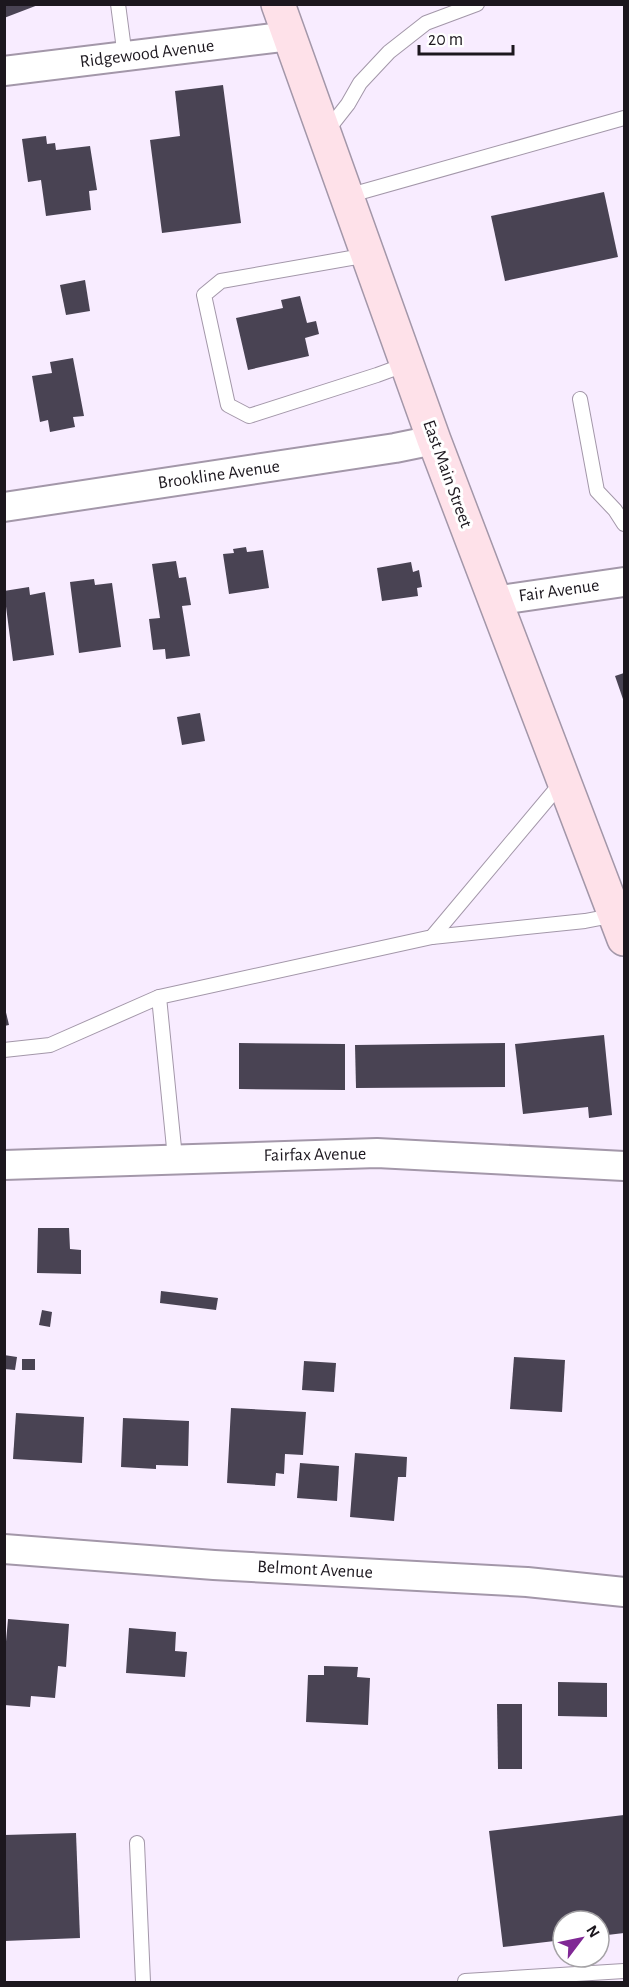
<svg xmlns="http://www.w3.org/2000/svg" width="629" height="1987" font-family="'Alegreya Sans',sans-serif">
<style>
.building{fill:#494353}
.lines{fill:none;stroke-linecap:round;stroke-linejoin:round}
.lane-casing{stroke:#a397a9;stroke-width:16}
.street-casing{stroke:#a397a9;stroke-width:32}
.secondary-casing{stroke:#a397a9;stroke-width:36}
.lane{stroke:#fff;stroke-width:14}
.street{stroke:#fff;stroke-width:28}
.secondary{stroke:#fee1e9;stroke-width:33}
.labels{text-anchor:middle;dominant-baseline:central;stroke-width:6;stroke-linejoin:round;paint-order:stroke}
.street-label{font-size:18px;fill:#1c171e;stroke:#fff}
</style>
<rect width="100%" height="100%" fill="#f8ecff"/>
<!-- building -->
<g class="building">
<path d="M4 4H38V5L4 18Z"/>
<path d="M223 85 241 223 162 233 150 140 180 136 175 91Z"/>
<path d="M46 136 47 144 55 143 56 150 90 146 97 190 89 191 91 210 46 216 41 180 28 182 22 139Z"/>
<path d="M604 192 618 257 505 281 491 216Z"/>
<path d="M85 280 90 311 66 315 60 285Z"/>
<path d="M300 296 307 323 316 321 319 334 305 338 309 356 248 370 236 318 283 308 281 300Z"/>
<path d="M73 358 84 416 73 417 75 427 50 432 48 420 40 422 32 376 52 373 50 362Z"/>
<path d="M246 547 247 552 263 550 269 588 229 594 223 554 234 553 233 549Z"/>
<path d="M176 561 179 578 186 577 191 605 182 606 190 656 166 659 165 649 153 650 149 619 160 618 152 564Z"/>
<path d="M411 562 413 572 419 570 422 587 417 588 418 596 382 601 377 568Z"/>
<path d="M94 579 95 585 112 583 121 647 79 653 70 582Z"/>
<path d="M29 587 30 595 45 592 54 655 13 661 4 591Z"/>
<path d="M624 673V702L615 676Z"/>
<path d="M200 713 205 741 182 745 177 717Z"/>
<path d="M4 1004 9 1025 4 1026Z"/>
<path d="M604 1035 612 1115 589 1118 588 1107 523 1114 515 1044Z"/>
<path d="M239 1043 345 1044V1090L239 1089Z"/>
<path d="M505 1043V1087L356 1088 355 1045Z"/>
<path d="M38 1228H69L70 1249 81 1250V1274L37 1273Z"/>
<path d="M161 1291 218 1298 216 1310 160 1303Z"/>
<path d="M42 1310 52 1312 50 1327 39 1325Z"/>
<path d="M4 1355 17 1357 15 1370 4 1369Z"/>
<path d="M514 1357 565 1360 562 1412 510 1409Z"/>
<rect x="22" y="1359" width="13" height="11"/>
<path d="M304 1361 336 1363 334 1392 302 1390Z"/>
<path d="M231 1408 306 1412 303 1455 285 1454 284 1474 276 1473 275 1486 227 1483Z"/>
<path d="M16 1413 84 1417 82 1463 13 1459Z"/>
<path d="M123 1418 189 1421 188 1466 156 1465V1469L121 1467Z"/>
<path d="M355 1453 407 1457 406 1477H398L394 1521 350 1517Z"/>
<path d="M300 1463 339 1466 337 1501 297 1498Z"/>
<path d="M8 1619 69 1624 66 1667 58 1666 55 1698 31 1696 30 1707 4 1705V1664Z"/>
<path d="M129 1628 176 1632 175 1651 187 1652 185 1677 126 1673Z"/>
<path d="M324 1666 358 1667 357 1677 370 1678 368 1725 306 1722 308 1675H324Z"/>
<path d="M558 1682 607 1683V1717L558 1716Z"/>
<path d="M497 1704H522V1769H498Z"/>
<path d="M624 1815V1933L599 1936V1921H563V1940L503 1947 489 1831Z"/>
<path d="M76 1833 80 1938 4 1941V1835Z"/>
</g>
<g class="lines">
<defs>
<g id="lane">
<path d="M118 4 125 57"/>
<path d="M326 132 348 104 360 83 389 52 426 23 477 4"/>
<path d="M347 196 624 118"/>
<path d="M368 255 221 281 204 295 228 405 249 416 377 375 407 364"/>
<path d="M580 399 597 491 615 510 624 524"/>
<path d="M432 937 585 921 616 915"/>
<path d="M4 1050 50 1045 159 997"/>
<path d="M175 1158 159 997 432 937 562 782"/>
<path d="M137 1843 143 1982"/>
<path d="M465 1981 624 1971"/>
</g>
<g id="street">
<path d="M4 71 290 36"/>
<path d="M4 507 395 448 434 440"/>
<path d="M494 601 624 582"/>
<path d="M4 1165 377 1153 624 1166"/>
<path d="M4 1549 214 1565 527 1582 624 1592"/>
</g>
<path id="secondary" d="M278 4 434 440 624 939"/>
</defs>
<!-- lane casing -->
<use href="#lane" class="lane-casing"/>
<!-- street casing -->
<use href="#street" class="street-casing"/>
<!-- secondary casing -->
<use href="#secondary" class="secondary-casing"/>
<!-- lane -->
<use href="#lane" class="lane"/>
<!-- street -->
<use href="#street" class="street"/>
<!-- secondary -->
<use href="#secondary" class="secondary"/>
</g>
<g class="labels">
<!-- street labels -->
<g class="street-label">
<text transform="translate(147 54) rotate(-7)">Ridgewood Avenue</text>
<text transform="translate(447 474) rotate(70)">East Main Street</text>
<text transform="translate(219 475) rotate(-8)">Brookline Avenue</text>
<text transform="translate(559 591) rotate(-8)">Fair Avenue</text>
<text transform="translate(315 1155) rotate(-1)">Fairfax Avenue</text>
<text transform="translate(315 1570) rotate(3)">Belmont Avenue</text>
</g>
</g>
<!-- border -->
<rect width="629" height="1987" fill="none" stroke="#1c171e" stroke-width="12"/>
<!-- north arrow -->
<g transform="translate(581 1939) rotate(58)"><circle r="28" fill="#ffffff" stroke="#a4a2a5" stroke-width="1.5"/>
<path d="M0-4.5L10 22L0 15L-10 22Z" fill="#802895"/>
<text y="-9" font-size="16" font-weight="bold" text-anchor="middle" fill="#1c171e">N</text>
</g>
<!-- scale -->
<path d="M419 45v9h94v-9" fill="none" stroke="#1c171e" stroke-width="3"/>
<text x="428" y="45" font-size="18" fill="#1c171e" stroke="#ffffff" stroke-width="4.5" paint-order="stroke">20 m</text>
</svg>
